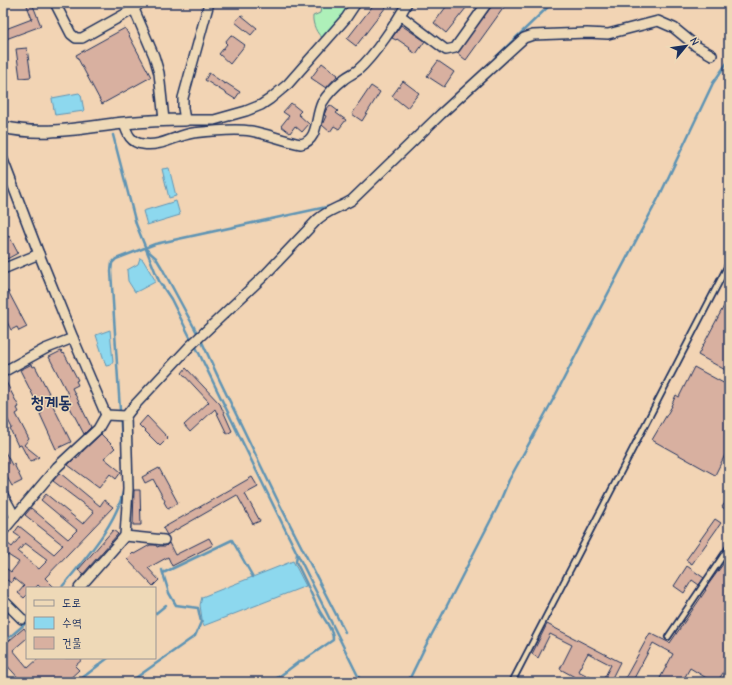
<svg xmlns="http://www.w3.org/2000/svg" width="732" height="685" font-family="'Comic Neue','Poor Story',sans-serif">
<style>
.green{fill:#aef0b9;stroke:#64908c}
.water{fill:#8dd8ee;stroke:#5f94b4}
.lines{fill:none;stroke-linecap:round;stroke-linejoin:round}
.stream{stroke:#5f94b4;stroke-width:2.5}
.building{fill:#d8b0a0;stroke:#1b2f5e;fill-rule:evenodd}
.service-casing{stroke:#1b2f5e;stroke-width:8}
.minor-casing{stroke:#1b2f5e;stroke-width:12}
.tertiary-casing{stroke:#1b2f5e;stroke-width:14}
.service{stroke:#eed9b7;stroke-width:4.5}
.minor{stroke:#eed9b7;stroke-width:9}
.tertiary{stroke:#eed9b7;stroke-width:11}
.labels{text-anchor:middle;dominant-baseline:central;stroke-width:3;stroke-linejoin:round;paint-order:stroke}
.quarter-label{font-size:17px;font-weight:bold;fill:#1b2f5e;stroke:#eed9b7}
</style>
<rect width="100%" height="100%" fill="#f2d4b4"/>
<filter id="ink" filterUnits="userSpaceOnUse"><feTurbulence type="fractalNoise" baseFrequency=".025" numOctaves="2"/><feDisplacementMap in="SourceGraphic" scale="8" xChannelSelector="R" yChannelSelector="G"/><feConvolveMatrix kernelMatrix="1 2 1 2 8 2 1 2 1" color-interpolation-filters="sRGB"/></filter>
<g filter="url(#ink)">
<!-- green -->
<path class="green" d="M320 3H349L345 14 323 38C317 35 312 23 313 16L320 13 321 8Z"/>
<!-- water -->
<g class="water">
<path d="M79 93 81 95 84 111 55 115 52 99V98Z"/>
<path d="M169 168 176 196 169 198 162 169Z"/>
<path d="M176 201 180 215 147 225 143 211Z"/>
<path d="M140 258 143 260 155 280V282L138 291 135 292 128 281 127 270 138 264Z"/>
<path d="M110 330 113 362 111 365 106 366 96 335Z"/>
<path d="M293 561 306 586 203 626 200 605 202 597Z"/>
</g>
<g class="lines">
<!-- stream -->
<g class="stream">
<path d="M494 59 552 3"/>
<path d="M113 135 136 224 159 281 171 299 192 341"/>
<path d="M147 250 156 258 162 268 202 342 220 381 277 499 345 632"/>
<path d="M195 345 282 523 361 682"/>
<path d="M123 457 111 271 112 263 116 259 155 244 331 206"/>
<path d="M163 573 232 540 253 577"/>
<path d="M61 588C83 561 119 522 124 487"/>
<path d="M155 614 166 605"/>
<path d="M3 643 27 622"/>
<path d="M77 682 108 658"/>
<path d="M130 682 195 636 201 622 198 608 176 605 169 593 162 570"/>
<path d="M272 682 300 661 304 660 333 640C334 630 323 618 319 610 311 594 304 577 296 562L297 554"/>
<path d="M408 682 425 647 439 621 498 506 509 480 555 396 584 339 659 197 713 83 729 60"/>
</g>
</g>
<!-- building -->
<g class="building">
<path d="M26 3H32L41 26 6 39 3 30 32 19Z"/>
<path d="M375 3H389L356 46 347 39Z"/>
<path d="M449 3H470L446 33 434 23Z"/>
<path d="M494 3H507L466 60 457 53Z"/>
<path d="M241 15 257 28 251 35 235 22Z"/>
<path d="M401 25 425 41 416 54 409 49 410 48 397 39 396 40 392 38Z"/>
<path d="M125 28 151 77 102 104 76 55Z"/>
<path d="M231 35 245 45 230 64 219 54 227 44 225 42Z"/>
<path d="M27 48 31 77 20 78 16 49Z"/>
<path d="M438 61 454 72 444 87 427 76Z"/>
<path d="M322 63 338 75 326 88 311 78Z"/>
<path d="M209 73 225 84 226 83 240 92 235 99 205 80Z"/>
<path d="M403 81 419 93 407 108 392 96Z"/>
<path d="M371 86 380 92 362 121 352 114Z"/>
<path d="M291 103 301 111 298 114 309 124 302 132 295 126 290 133 281 126 289 116 283 112Z"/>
<path d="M330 105 338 111 336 113 346 120 339 129 334 126 330 132 322 125 326 116 324 115 326 110Z"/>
<path d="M9 236 18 253 7 259 3 251V240Z"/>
<path d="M8 291 27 327 19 331 17 327 11 330 3 314V293Z"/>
<path d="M725 304 729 306V372L698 355Z"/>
<path d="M61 351 63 354 64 353 78 380 76 381 78 385 72 388 91 427 84 434 65 398 69 396 49 357Z"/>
<path d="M32 364 33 367 35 366 49 393 47 394 71 442 56 449 40 414 42 413 20 370Z"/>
<path d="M694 367 729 386V447L715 475 652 440 672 406H671L676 395 679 397Z"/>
<path d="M186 368 220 404 232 431 227 434 215 409 190 432 184 425 209 402 182 373Z"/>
<path d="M3 378H4L19 407 17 408 19 412 16 414 29 439 24 445 39 457 30 462 21 445 18 446 10 429 12 428 3 410Z"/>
<path d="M147 416 168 438 160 446 139 425Z"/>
<path d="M101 434 115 448 104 458 121 472 116 479 110 474 99 488 68 465 75 458 77 459 83 451Z"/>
<path d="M3 448 12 465 14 464 22 481 12 486 3 470Z"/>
<path d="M159 468 178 503 168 509 164 502 165 501 153 479 145 483 142 477Z"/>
<path d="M60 473 100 506 104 500 113 507 45 578 55 588H41L38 585 35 588H27V595L24 598 18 593 24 586 14 578 11 583 3 577V566L11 572 19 562 8 555 3 562V540L12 547 20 537 14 533 19 526 54 554 63 545 25 515 31 508 68 539 77 530 41 500 46 494 83 524 94 512 53 481ZM25 543 48 560 39 569 18 552Z"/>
<path d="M252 477 258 487 245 494 260 521 253 524 237 495 167 535 163 528Z"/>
<path d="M134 490H140L141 525H133Z"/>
<path d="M729 497V512L722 507Z"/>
<path d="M715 519 721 523 692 564 686 560Z"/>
<path d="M113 530 118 534 83 574 78 570Z"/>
<path d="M209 538 213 545 172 566 168 557 148 568 159 580 153 586 127 559 133 553 134 554 150 545H156L157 547 160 546H166L169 543 175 555Z"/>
<path d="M729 556V664L717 682H713L690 668 682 682H658L673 654 653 643 632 682H623L650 633 670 643 706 590 705 589Z"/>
<path d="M687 566 704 578 699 585 692 580 684 593 674 586Z"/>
<path d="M547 624 620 662 610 682H602L611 665 588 653 578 671 600 682H584L560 669 572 645 550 634 538 658 532 654Z"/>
<path d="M24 628 27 632V638L13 650 28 668 39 658H84L75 666 79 670 66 682H22L3 661V646Z"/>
</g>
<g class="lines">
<defs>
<g id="service">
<path d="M668 637 729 547"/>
<path d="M512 682 729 263"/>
<path d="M728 682 729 680"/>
</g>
<g id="minor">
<path d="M55 3 71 34 76 38H82L134 9"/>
<path d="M140 3 134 9 154 56 159 73 164 120"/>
<path d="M209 3 183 98V108L185 120H214L246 111 261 105 270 99 288 84 346 18 356 3"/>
<path d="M401 16 446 50 455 48 487 3"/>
<path d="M124 123C127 134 131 143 143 144 161 147 175 136 193 133 210 131 234 128 251 131 268 134 284 141 301 144 319 140 315 117 322 103 327 95 335 86 343 80 347 76 353 74 358 70 374 56 397 22 407 3"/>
<path d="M3 160 39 254 73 338"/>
<path d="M3 269 39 254"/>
<path d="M3 372 45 349 73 338 106 415"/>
<path d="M106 415 126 416 128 489 125 536 164 540"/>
<path d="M126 416 133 407 190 346 264 276 317 220C328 210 339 208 352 200L441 114 524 38 533 35 587 33 608 34 658 21 674 28 696 46 712 55"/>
<path d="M3 495 15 517"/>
<path d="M3 531 57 467 98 429 106 415"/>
<path d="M79 588 125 536"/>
<path d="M3 600 22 619"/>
</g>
<path id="tertiary" d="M3 127C43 137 84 127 124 123 145 121 165 120 185 120"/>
</defs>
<!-- service casing -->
<use href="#service" class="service-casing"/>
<!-- minor casing -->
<use href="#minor" class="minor-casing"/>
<!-- tertiary casing -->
<use href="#tertiary" class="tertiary-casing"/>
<!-- service -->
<use href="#service" class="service"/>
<!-- minor -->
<use href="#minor" class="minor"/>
<!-- tertiary -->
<use href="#tertiary" class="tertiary"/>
</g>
</g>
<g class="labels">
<!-- quarter labels -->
<g class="quarter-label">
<text x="51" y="402">청계동</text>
</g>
</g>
<!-- margin -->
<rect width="732" height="685" fill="none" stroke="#eed9b7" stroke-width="16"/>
<rect x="8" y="8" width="716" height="669" fill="none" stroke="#1b2f5e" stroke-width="1.5" filter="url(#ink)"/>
<!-- legend -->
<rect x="26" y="587" width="130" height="72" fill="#eed9b7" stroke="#9a9593"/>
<rect x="34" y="600" width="20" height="6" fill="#eed9b7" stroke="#9a9593"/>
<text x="62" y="607" font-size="12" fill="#1b2f5e">도로</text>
<rect x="34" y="617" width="20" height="12" fill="#8dd8ee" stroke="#9a9593"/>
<text x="62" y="627" font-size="12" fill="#1b2f5e">수역</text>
<rect x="34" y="637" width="20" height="12" fill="#d8b0a0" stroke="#9a9593"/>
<text x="62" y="647" font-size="12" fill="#1b2f5e">건물</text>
<!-- north arrow -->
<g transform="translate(686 46) rotate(61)" stroke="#eed9b7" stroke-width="3" paint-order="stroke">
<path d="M0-3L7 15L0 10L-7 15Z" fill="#1b2f5e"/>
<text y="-6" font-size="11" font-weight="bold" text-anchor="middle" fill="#1b2f5e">N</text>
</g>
</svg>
